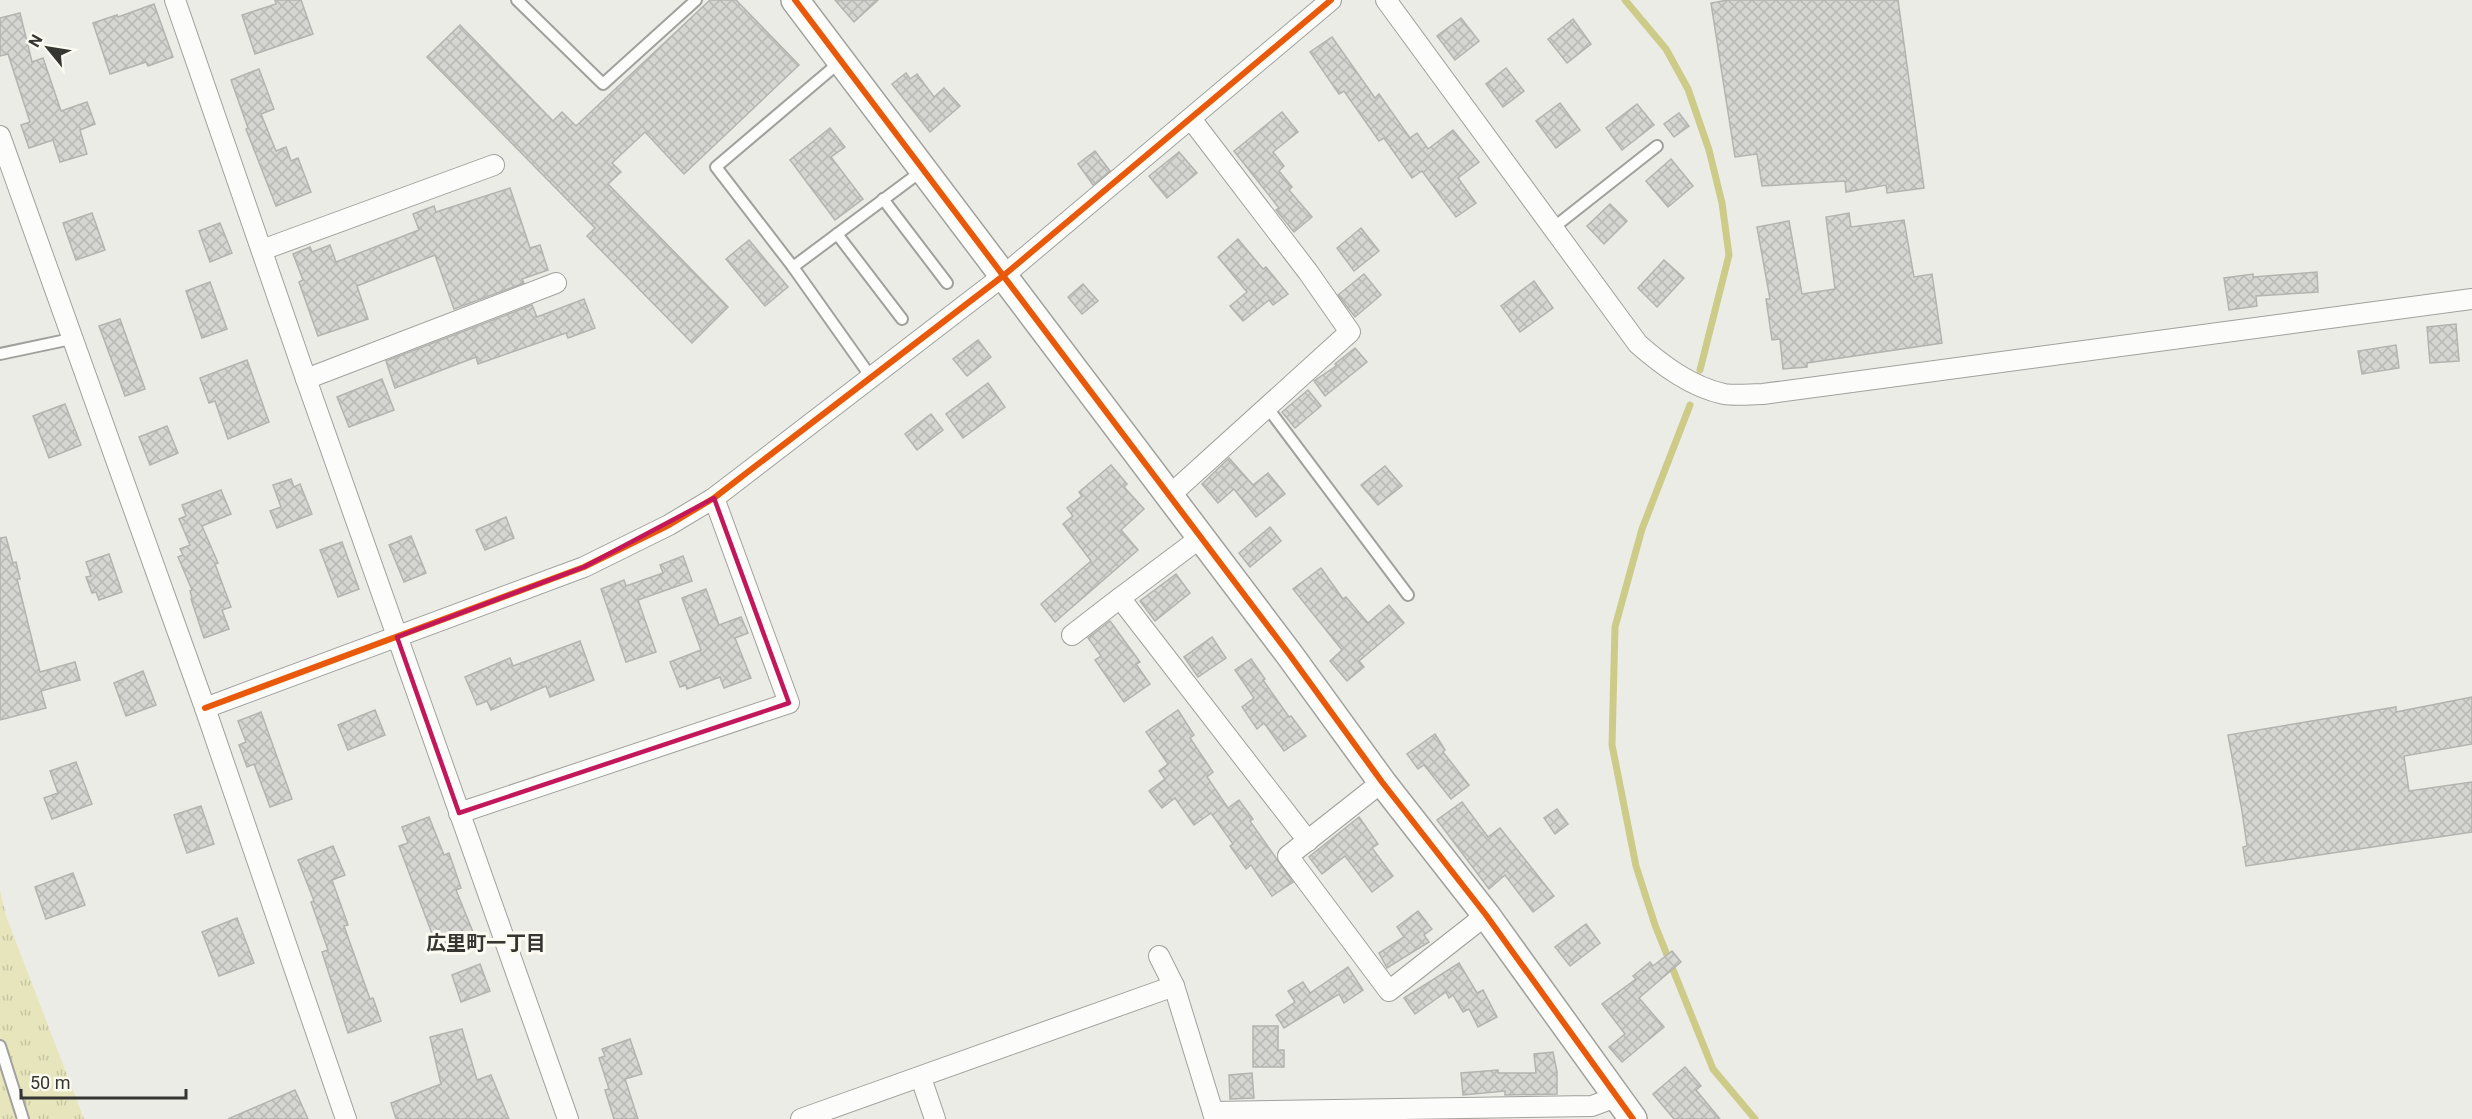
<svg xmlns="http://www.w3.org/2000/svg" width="2472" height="1119" font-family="Roboto,'Noto Sans JP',sans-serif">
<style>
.park{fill:url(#park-tufts)}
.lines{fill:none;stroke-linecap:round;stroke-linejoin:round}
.stream{stroke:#cdcb88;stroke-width:7}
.building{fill:url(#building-cross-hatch);stroke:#b3b3af;stroke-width:1.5}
.lane-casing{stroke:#a0a09c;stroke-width:14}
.street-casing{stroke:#a0a09c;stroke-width:22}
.secondary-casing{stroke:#a0a09c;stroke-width:30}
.lane{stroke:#fcfcfb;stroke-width:10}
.street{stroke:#fcfcfb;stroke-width:20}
.secondary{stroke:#fcfcfb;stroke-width:27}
.cycleway-casing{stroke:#fbfbf2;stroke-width:10}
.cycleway{stroke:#e8590c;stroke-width:6}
.marked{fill:none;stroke:#c2185b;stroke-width:4.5;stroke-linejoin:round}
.labels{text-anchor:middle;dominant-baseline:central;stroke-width:6;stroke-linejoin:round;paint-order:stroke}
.neighbourhood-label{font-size:20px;font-weight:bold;fill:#353532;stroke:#fbfbf2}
</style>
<defs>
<pattern id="park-tufts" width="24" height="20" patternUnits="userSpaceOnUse" patternTransform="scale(1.5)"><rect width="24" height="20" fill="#e6e5bc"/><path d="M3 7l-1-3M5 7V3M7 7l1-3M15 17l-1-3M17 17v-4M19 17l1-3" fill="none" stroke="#c6c5a2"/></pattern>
<pattern id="building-cross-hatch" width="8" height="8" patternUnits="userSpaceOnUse" patternTransform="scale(1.5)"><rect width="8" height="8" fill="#d5d5d1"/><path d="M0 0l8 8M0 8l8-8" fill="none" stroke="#b7b7b4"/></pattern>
</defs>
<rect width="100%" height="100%" fill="#ecece7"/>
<!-- park -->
<path class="park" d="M0 890 6 916 84 1119H0Z"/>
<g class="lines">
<!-- stream -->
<g class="stream">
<path d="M1625 0 1666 49 1688 89 1709 150 1722 203 1729 255 1700 370"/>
<path d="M1690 405 1642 529 1615 627 1612 745 1636 866 1655 925 1713 1069 1755 1119"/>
</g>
</g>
<!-- building -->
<g class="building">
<path d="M275 0H301L313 34 255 54 242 15 276 4Z"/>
<path d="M710 0H736L799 65 684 174 645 132 612 163 621 172 608 184 728 307 692 343 587 236 595 228 427 57 460 25 553 121 562 112 576 126Z"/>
<path d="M835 0H878L854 22Z"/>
<path d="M1728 0H1898L1924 188 1887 193 1886 185 1846 192 1845 181 1762 186 1757 154 1735 157 1711 3Z"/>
<path d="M154 4 173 57 148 66 146 62 110 74 93 23 117 15 118 17Z"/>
<path d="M20 13 32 62 43 58 61 111 87 102 95 124 80 130 87 154 60 162 53 140 29 148 21 125 30 122 8 54 0 56V18Z"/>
<path d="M1461 18 1479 41 1455 60 1437 36Z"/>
<path d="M1573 19 1591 44 1567 63 1548 39Z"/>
<path d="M1332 37 1375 98 1379 94 1410 138 1417 133 1428 149 1453 130 1479 162 1458 178 1476 203 1456 217 1422 171 1412 178 1384 138 1379 141 1344 91 1339 94 1310 52Z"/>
<path d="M1506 68 1524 91 1503 107 1486 84Z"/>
<path d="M259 69 274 109 261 114 276 151 286 147 291 161 298 158 311 192 276 206 246 129 248 128 231 80Z"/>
<path d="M906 73 910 79 917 74 934 97 944 88 960 106 930 132 892 84Z"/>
<path d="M1560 103 1580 130 1556 148 1536 121Z"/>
<path d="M1637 104 1654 125 1622 150 1606 128Z"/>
<path d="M1282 112 1298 132 1273 152 1284 166 1279 171 1292 187 1289 190 1312 217 1294 232 1276 210 1279 208 1234 151Z"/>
<path d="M1679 113 1689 126 1674 137 1664 124Z"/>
<path d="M830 128 845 147 831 157 863 199 835 220 790 160Z"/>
<path d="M1095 151 1110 171 1093 185 1078 164Z"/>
<path d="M1179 152 1197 173 1167 198 1149 176Z"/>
<path d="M1671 159 1693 186 1668 207 1646 181Z"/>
<path d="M510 188 530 248 540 245 548 270 522 279 524 283 454 309 435 255 357 286 368 319 318 336 299 282 303 280 293 254 310 247 312 252 330 245 336 262 419 230 413 214 434 206 436 212Z"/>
<path d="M1610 204 1627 221 1604 244 1587 226Z"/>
<path d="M92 213 105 250 76 260 63 223Z"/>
<path d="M1849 213 1851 227 1904 220 1914 277 1932 274 1942 343 1807 363V367L1783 369 1780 339 1772 340 1766 299H1770L1757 227 1789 221 1802 294 1835 289 1826 217Z"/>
<path d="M220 223 232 253 210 262 199 231Z"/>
<path d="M1361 228 1379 251 1354 271 1337 248Z"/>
<path d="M1238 239 1263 269 1266 267 1288 294 1273 305 1269 300 1243 321 1230 306 1247 292 1218 257Z"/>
<path d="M749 240 788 287 765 306 726 259Z"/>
<path d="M1664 260 1684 278 1657 307 1638 288Z"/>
<path d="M2317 272 2318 292 2256 296 2257 306 2229 310 2224 278 2253 274V277Z"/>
<path d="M1364 274 1381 295 1355 317 1338 295Z"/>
<path d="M1534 281 1553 308 1520 332 1501 306Z"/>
<path d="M210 282 227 329 202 338 186 291Z"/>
<path d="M1083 284 1098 301 1082 314 1068 297Z"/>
<path d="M584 299 595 328 568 338 566 333 478 364 476 357 395 388 386 361 532 305 537 317Z"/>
<path d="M120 319 145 389 125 396 99 326Z"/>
<path d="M2456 324 2459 361 2430 363 2427 327Z"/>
<path d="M978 340 991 357 967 376 953 359Z"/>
<path d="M2396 345 2399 368 2362 374 2358 351Z"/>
<path d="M1355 348 1367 362 1325 396 1314 381 1336 366 1335 364Z"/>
<path d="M247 360 269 422 228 439 215 401 209 403 200 378Z"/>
<path d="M382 379 394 410 349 427 337 397Z"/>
<path d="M988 383 1005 407 963 438 946 414Z"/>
<path d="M1308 390 1321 406 1295 428 1282 412Z"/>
<path d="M65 404 81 445 49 458 33 416Z"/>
<path d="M931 414 943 430 917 450 905 434Z"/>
<path d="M167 426 178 453 150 465 139 437Z"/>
<path d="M1229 458 1253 485 1268 473 1285 494 1256 517 1234 489 1218 503 1202 484Z"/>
<path d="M1111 465 1127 484 1124 487 1144 509 1121 530 1138 550 1055 622 1041 604 1091 561 1063 524 1073 516 1067 508 1082 496 1079 492Z"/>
<path d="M1385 466 1402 486 1378 505 1361 485Z"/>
<path d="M291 479 294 487 300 484 312 514 277 528 270 511 281 507 273 485Z"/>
<path d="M221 490 231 514 202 526 218 563 215 564 231 607 222 610 229 629 204 638 191 599 192 598 190 591 192 590 178 557 183 555 180 549 190 545 179 519 186 516 182 505Z"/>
<path d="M506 517 514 538 485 550 476 530Z"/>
<path d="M1270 527 1281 541 1250 567 1239 553Z"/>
<path d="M411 536 426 573 404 582 389 545Z"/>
<path d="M6 537 13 563 16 562 20 579H17L40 672 75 662 80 680 41 691 46 708 0 720V538Z"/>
<path d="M342 542 359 589 338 597 320 550Z"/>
<path d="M109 554 122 592 99 600 96 592 92 593 86 577 91 576 86 562Z"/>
<path d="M683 556 692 581 638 600 656 652 626 662 601 589 624 580 626 586 663 573 660 565Z"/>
<path d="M1321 568 1343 599 1346 597 1368 623 1389 605 1404 623 1359 661 1364 667 1347 681 1330 661 1342 650 1293 589Z"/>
<path d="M1176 574 1190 593 1155 621 1140 601Z"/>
<path d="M706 589 719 625 741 617 748 633 735 638 751 678 724 688 720 677 687 689 686 685 680 687 670 662 701 650 682 598Z"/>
<path d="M1110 621 1140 662 1136 664 1150 684 1124 702 1095 660 1101 656 1088 638Z"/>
<path d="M1212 637 1226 658 1198 677 1184 657Z"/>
<path d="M580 641 594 680 550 697 546 686 491 710 487 701 477 705 465 677 510 658 513 666Z"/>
<path d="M1251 659 1265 679 1263 680 1289 717 1291 716 1306 736 1284 751 1264 723 1257 729 1242 707 1254 698 1235 670Z"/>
<path d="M143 671 156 705 126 716 114 683Z"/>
<path d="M2472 697V744L2404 756 2409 791 2472 782V832L2246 866 2243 847 2247 846 2242 811 2228 735 2396 707V712Z"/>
<path d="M375 710 385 735 348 750 338 725Z"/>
<path d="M1178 710 1194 735 1190 738 1213 772 1207 777 1228 808 1239 800 1253 819 1250 821 1293 882 1272 896 1251 865 1246 869 1230 846 1233 844 1211 813 1194 825 1175 798 1162 808 1149 791 1165 779 1159 771 1168 764 1146 732Z"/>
<path d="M261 712 292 799 270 807 254 764 247 767 239 745 246 742 238 721Z"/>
<path d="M1435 734 1445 750 1443 752 1469 785 1451 799 1424 765 1418 769 1407 754Z"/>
<path d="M76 762 92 804 52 819 44 798 58 793 50 771Z"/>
<path d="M1462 802 1488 837 1500 828 1554 896 1533 912 1505 875 1489 889 1437 820Z"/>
<path d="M201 806 214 844 187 853 174 815Z"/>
<path d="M1557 809 1568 824 1555 834 1544 818Z"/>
<path d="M429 817 444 855 449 853 461 888 456 890 473 932 440 945 437 937 434 939 399 846 408 843 402 827Z"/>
<path d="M1359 817 1378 844 1372 848 1393 876 1372 892 1345 856 1322 874 1309 857Z"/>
<path d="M333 846 345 875 332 880 348 925 344 926 370 999 373 998 381 1021 348 1033 322 952 328 950 311 902 314 901 298 860Z"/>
<path d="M73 873 85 905 46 919 35 887Z"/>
<path d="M1418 911 1432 929 1424 935 1429 942 1387 968 1379 953 1404 937 1397 927Z"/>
<path d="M237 918 254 963 219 976 202 932Z"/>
<path d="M1586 924 1600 943 1570 966 1555 947Z"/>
<path d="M1672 951 1681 962 1639 998 1664 1027 1622 1062 1609 1047 1625 1034 1602 1004 1636 979 1633 976 1650 962 1653 966Z"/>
<path d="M1459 963 1477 993 1483 990 1497 1017 1478 1027 1469 1009 1463 1012 1453 995 1449 998 1446 992 1415 1014 1404 998Z"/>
<path d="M480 964 490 991 461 1002 452 975Z"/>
<path d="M1348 967 1363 990 1344 1003 1339 994 1284 1028 1276 1015 1295 1002 1288 991 1303 982 1310 993Z"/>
<path d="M1253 1026H1278V1050H1284V1067H1253Z"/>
<path d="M462 1029 477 1080 491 1075 509 1119H396L391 1103 441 1084 430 1037Z"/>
<path d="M630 1039 642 1074 625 1079 638 1119H614L605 1090 609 1089 599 1058 605 1056 602 1049Z"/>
<path d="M1553 1052 1557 1072V1094L1505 1095V1091L1463 1095 1461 1073 1498 1070V1073H1536L1534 1054Z"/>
<path d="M1685 1067 1701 1086 1696 1090 1720 1119H1674L1653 1094Z"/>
<path d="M1252 1073 1254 1098 1230 1099 1229 1075Z"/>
<path d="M295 1090 308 1119H228Z"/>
</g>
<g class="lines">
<defs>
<g id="lane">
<path d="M517 0 603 84 696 0"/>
<path d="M841 61 716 167 793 267 871 377"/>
<path d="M883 199 947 283"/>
<path d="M1553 228 1657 146"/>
<path d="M837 234 902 319"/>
<path d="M793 267 923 170"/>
<path d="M0 354 71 339"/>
<path d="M1267 407 1408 595"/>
<path d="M0 1046 23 1119"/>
</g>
<g id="street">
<path d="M175 0 306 379 568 1119"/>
<path d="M1386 0 1638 344C1662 365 1691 387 1724 394 1736 396 1751 394 1763 394L2472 299"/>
<path d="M0 136 205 708 346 1119"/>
<path d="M262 250 494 165"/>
<path d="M306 379 556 283"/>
<path d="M1169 496 1350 332 1308 272 1191 119"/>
<path d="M1200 538 1120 598 1308 841"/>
<path d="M1072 635 1120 598"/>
<path d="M205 708 584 567 669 525 714 498 1003 276 1331 0"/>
<path d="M1382 782 1288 856 1389 991 1486 915"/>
<path d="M459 813 789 703 714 498"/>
<path d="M1159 956 1174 986 1215 1119"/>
<path d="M921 1078 935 1119"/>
<path d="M1213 1112 1592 1106 1616 1097"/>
<path d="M801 1119 1174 986"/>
</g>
<path id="secondary" d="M795 0 1289 654 1382 782 1486 915 1633 1119"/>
</defs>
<!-- lane casing -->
<use href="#lane" class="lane-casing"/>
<!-- street casing -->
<use href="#street" class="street-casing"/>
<!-- secondary casing -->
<use href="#secondary" class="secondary-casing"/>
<!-- lane -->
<use href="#lane" class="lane"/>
<!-- street -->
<use href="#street" class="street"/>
<!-- secondary -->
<use href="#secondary" class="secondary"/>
<defs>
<g id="cycleway">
<path d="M795 0 1289 654 1382 782 1486 915 1633 1119"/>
<path d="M205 708 584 567 669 525 714 498 1003 276 1331 0"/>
</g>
</defs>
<!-- cycleway casing -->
<use href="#cycleway" class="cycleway-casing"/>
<!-- cycleway -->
<use href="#cycleway" class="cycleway"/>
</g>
<!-- marked area -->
<path class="marked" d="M714 498 789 703 459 813 397 637 584 567Z"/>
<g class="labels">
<!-- neighbourhood labels -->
<g class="neighbourhood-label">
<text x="486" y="943">広里町一丁目</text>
</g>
</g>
<!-- north arrow -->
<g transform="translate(48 48) rotate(300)" stroke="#fbfbf2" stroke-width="4.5" paint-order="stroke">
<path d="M0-4.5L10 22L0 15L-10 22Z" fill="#353532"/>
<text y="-9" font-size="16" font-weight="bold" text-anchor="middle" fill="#353532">N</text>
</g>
<!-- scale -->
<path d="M21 1089v9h165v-9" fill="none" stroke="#353532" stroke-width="3"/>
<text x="30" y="1089" font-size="18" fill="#353532" stroke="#fbfbf2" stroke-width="4.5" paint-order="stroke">50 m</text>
</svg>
